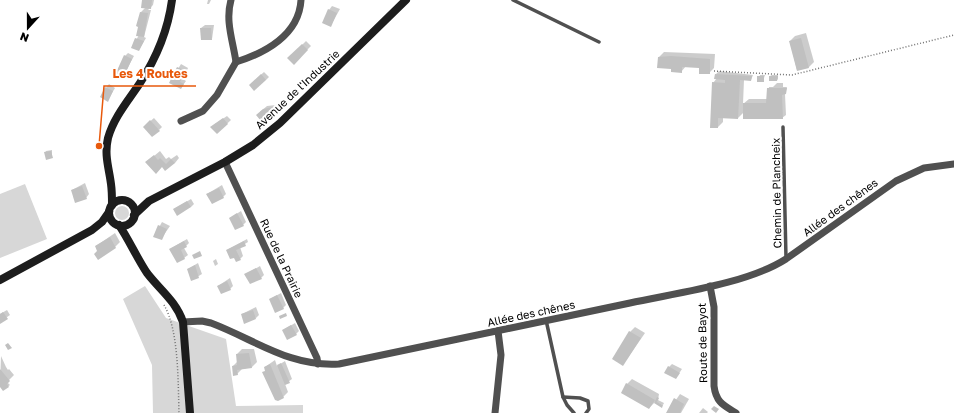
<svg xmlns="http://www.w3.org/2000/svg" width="954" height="413" font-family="'Golos Text',sans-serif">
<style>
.green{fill:#d7d7d7}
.shadow{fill:#0003}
.building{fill:#c0c0c0}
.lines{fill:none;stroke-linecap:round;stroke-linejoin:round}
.path{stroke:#727272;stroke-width:1.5;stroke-dasharray:1 2;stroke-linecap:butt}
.lane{stroke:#505050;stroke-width:3.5}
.street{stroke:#505050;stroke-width:7}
.secondary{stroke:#1d1d1d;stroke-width:8}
.labels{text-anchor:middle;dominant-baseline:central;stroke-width:4;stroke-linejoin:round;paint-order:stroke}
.street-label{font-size:11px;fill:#000;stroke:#fff}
.leader{fill:none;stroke:#e8590c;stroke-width:1.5}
.callout-dot{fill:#e8590c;stroke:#fff;stroke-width:1.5}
.callout-label{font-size:12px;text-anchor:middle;font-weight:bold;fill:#e8590c;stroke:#fff;stroke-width:4;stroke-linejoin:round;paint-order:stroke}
</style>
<rect width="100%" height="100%" fill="#fff"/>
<!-- green -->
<g class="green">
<path d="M25 184 47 239 0 258V194Z"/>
<circle cx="122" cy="213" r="7"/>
<path d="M145 286 166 318 226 339 236 406 303 405V413H153L152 365 123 299Z"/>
</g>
<!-- shadow -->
<g class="shadow">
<path d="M143 0H154L153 5 148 10H151L144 37 146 38 139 50 132 47 139 35 141 12 146 7Z"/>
<path d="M208 0H211L209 4H207Z"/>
<path d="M332 6 340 9 331 25 329 10Z"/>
<path d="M205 25H214L212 39 201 28Z"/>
<path d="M806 33 814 62 809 67 797 70 790 41 795 36Z"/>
<path d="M306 41 311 46 294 63 289 58Z"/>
<path d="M664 52 715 54 714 68 709 73 700 67 686 66 681 72 672 68 659 57Z"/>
<path d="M128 53 134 56 122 78 125 56Z"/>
<path d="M181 64 188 68 183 79 186 81 181 88 170 82Z"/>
<path d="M719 71 753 75 751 80H744L743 104 749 99H767L769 87H773L777 83H783V87H787L785 94 786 115 782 118 777 119 744 118V112L738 118H723V122L718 127 713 83 717 78 716 74Z"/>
<path d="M264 72 269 77 266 80 253 82Z"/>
<path d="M760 75H765L763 81H758Z"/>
<path d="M772 75H778V79L777 80 770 76Z"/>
<path d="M109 84 115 88 108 100 106 88Z"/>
<path d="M276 105 277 111 274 114 260 112 267 106Z"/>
<path d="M227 116 231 120 217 133 215 124Z"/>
<path d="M154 118 162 127 159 130 147 124Z"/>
<path d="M52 150V157L45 153 46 151Z"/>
<path d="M160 151 166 159 169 157 171 159 177 155 179 158 175 163 162 166 154 156Z"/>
<path d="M85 183 89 194 86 198 72 190Z"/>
<path d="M222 185 226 194 223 197 207 194Z"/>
<path d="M191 199 194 204 191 207 174 209Z"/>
<path d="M241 211 246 222 243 225 230 218Z"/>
<path d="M162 222 170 226 161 239 154 236Z"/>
<path d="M115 233 120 242 115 247 98 251 96 246Z"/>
<path d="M187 239 189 243 184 248 188 255 184 258 170 249Z"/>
<path d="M247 239 248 242 240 247 243 256 240 259 227 250Z"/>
<path d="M216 259 218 264 215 266 213 261Z"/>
<path d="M198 263 202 274 192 280 188 269Z"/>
<path d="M260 266 264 275 261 278 246 274Z"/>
<path d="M230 278 233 286 230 289 218 286Z"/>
<path d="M281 293 286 305 283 308 270 299Z"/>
<path d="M256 307 259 315 256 318 242 314Z"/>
<path d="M7 310 10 315 0 322V314Z"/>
<path d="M295 323 299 331 296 334 283 330Z"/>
<path d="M635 327 645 333 627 359 630 332Z"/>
<path d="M242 349H254L257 362 252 367 242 369 237 374 233 366 237 362V354Z"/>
<path d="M1 356 6 367 8 370 9 369 14 375 7 382 10 385 3 390 0 384Z"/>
<path d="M275 360 277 366 285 361 292 379 285 384 288 392 283 397 265 367Z"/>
<path d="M672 364 682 369 676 378 669 367Z"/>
<path d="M632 379 659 394 658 400 664 403 663 405 655 402 649 408 627 384Z"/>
<path d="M680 394 689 399 681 413H667Z"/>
<path d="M703 408 708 412 707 413H699Z"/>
</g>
<!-- building -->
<g class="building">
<path d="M142 0H152L151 9 141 8Z"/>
<path d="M328 9 337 13 331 27 322 23Z"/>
<path d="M140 12 148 13 144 37 136 36 138 27 136 26Z"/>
<path d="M200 28H211L212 40H201Z"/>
<path d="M135 38 144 41 139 51 131 48Z"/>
<path d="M801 38 809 68 797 71 789 41Z"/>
<path d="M302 44 308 50 294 65 287 58Z"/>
<path d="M124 55 132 59 123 79 115 75Z"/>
<path d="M671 56 710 59V74H699V68L682 67V73L671 72V69L657 68 658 57Z"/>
<path d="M177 67 186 71 180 82 184 84 181 89 169 83Z"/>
<path d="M261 74 266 80 254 91 249 85Z"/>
<path d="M715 74 752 76 751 81 740 80 738 119 718 118V128H710L712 82 725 83V80L714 79Z"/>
<rect x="757" y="76" width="7" height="6"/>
<path d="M769 76H778L777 81H769Z"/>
<path d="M105 87 113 91 108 102 100 97Z"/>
<path d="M767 88H787L786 94 782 95 783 119H743V103H766Z"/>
<path d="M273 107 274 115 266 117 261 121 256 115 263 109Z"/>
<path d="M223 118 228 124 217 134 210 127Z"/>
<path d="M150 120 160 131 152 137 143 127Z"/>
<path d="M51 151 53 158 46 160 44 152Z"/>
<path d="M154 155 158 160 160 158 166 164 171 159 175 163 165 171 162 167 156 174 145 162Z"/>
<path d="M82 186 87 199 75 203 71 190Z"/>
<path d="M219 188 224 198 212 204 206 194Z"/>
<path d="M187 201 191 207 177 216 173 209Z"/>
<path d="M237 213 244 226 235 230 229 218Z"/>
<path d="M158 225 167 229 162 240 153 237Z"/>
<path d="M110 237 116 248 98 260 94 254 97 251 95 246Z"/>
<path d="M184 241 187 247 181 250 185 259 177 263 169 249Z"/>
<path d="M244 241 246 246 236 250 241 260 236 262 234 258 230 259 226 250Z"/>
<path d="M200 251 202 256 194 259 192 255Z"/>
<path d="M195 265 199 278 191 281 187 269Z"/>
<path d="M256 268 262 279 250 284 244 274Z"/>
<path d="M227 281 231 290 221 294 217 286Z"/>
<path d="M277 295 284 309 275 313 269 299Z"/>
<path d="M253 310 256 319 244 324 241 314Z"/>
<path d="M3 312 8 319 0 324V314Z"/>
<path d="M286 313 287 316 280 319 279 316Z"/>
<path d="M291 325 297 335 287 340 282 330Z"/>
<path d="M629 331 641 338 623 366 612 359Z"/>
<path d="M8 343 12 348 8 350 5 345Z"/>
<path d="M249 353 252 368 237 370 238 375 233 376 232 366 237 365 236 354Z"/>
<path d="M281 363 290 383 285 385 277 365Z"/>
<path d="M270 364 284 398 278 401 275 400 262 372 265 371 264 367Z"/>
<path d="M668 366 680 373 676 379 664 373Z"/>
<path d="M0 369 10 381 7 384 9 387 3 391 0 387Z"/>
<path d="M626 383 655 400 649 409 621 393Z"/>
<path d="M657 397 659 398 657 402 663 405 662 408 654 403Z"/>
<path d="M674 398 684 404 680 413H666Z"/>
<path d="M714 406 719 409 716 413 711 409Z"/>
</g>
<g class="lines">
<!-- path -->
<g class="path">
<path d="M714 71 792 75 954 35"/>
<path d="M164 305C179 330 178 383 179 413"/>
</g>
<!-- lane -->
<g class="lane">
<path d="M513 0 599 42"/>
<path d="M783 127 786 258"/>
<path d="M546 320 563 397 567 405 574 413"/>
<path d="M563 397 580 398 588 401 589 409 586 413"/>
</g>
<!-- street -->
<g class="street">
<path d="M231 0C225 21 233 41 236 62"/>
<path d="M181 121 203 111 217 95 236 62C265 53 299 35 301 0"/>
<path d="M225 162 317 358 318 364"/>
<path d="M710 286 714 307V386C716 402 723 405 736 413"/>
<path d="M183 322 202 321 211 323C256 340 289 367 339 364 436 343 533 323 630 303 676 293 747 284 786 259L896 181 924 168 954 164"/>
<path d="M495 413 501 355 498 331"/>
</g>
<!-- secondary -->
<g class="secondary">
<circle cx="122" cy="213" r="13"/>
<path d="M112 205C112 198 112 191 111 184 109 168 104 155 108 138 114 117 128 101 140 83 157 57 168 30 172 0"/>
<path d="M134 215 149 201 225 162 253 145 280 123 406 0"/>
<path d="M119 225C129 240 137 258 147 273 160 290 176 301 183 322L190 413"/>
<path d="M0 280 92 230 102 222 109 212"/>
</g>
</g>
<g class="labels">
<!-- street labels -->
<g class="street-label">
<text transform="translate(297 89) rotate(-43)">Avenue de l'Industrie</text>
<text transform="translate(776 193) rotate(-91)">Chemin de Plancheix</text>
<text transform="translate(840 207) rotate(-36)">Allée des chênes</text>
<text transform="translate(282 258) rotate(65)">Rue de la Prairie</text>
<text transform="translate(531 313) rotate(-12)">Allée des chênes</text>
<text transform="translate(702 343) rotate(-91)">Route de Bayot</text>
</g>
</g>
<!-- callouts -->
<path class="leader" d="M99 146L104 86H196"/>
<circle class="callout-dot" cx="99" cy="146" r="4"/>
<g class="callout-label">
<text x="150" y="78">Les 4 Routes</text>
</g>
<!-- north arrow -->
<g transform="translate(28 28) rotate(201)" stroke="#ffffff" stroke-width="3" paint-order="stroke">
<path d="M0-3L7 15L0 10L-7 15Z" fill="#000000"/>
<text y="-6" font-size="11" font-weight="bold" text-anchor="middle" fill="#000000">N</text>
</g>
</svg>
